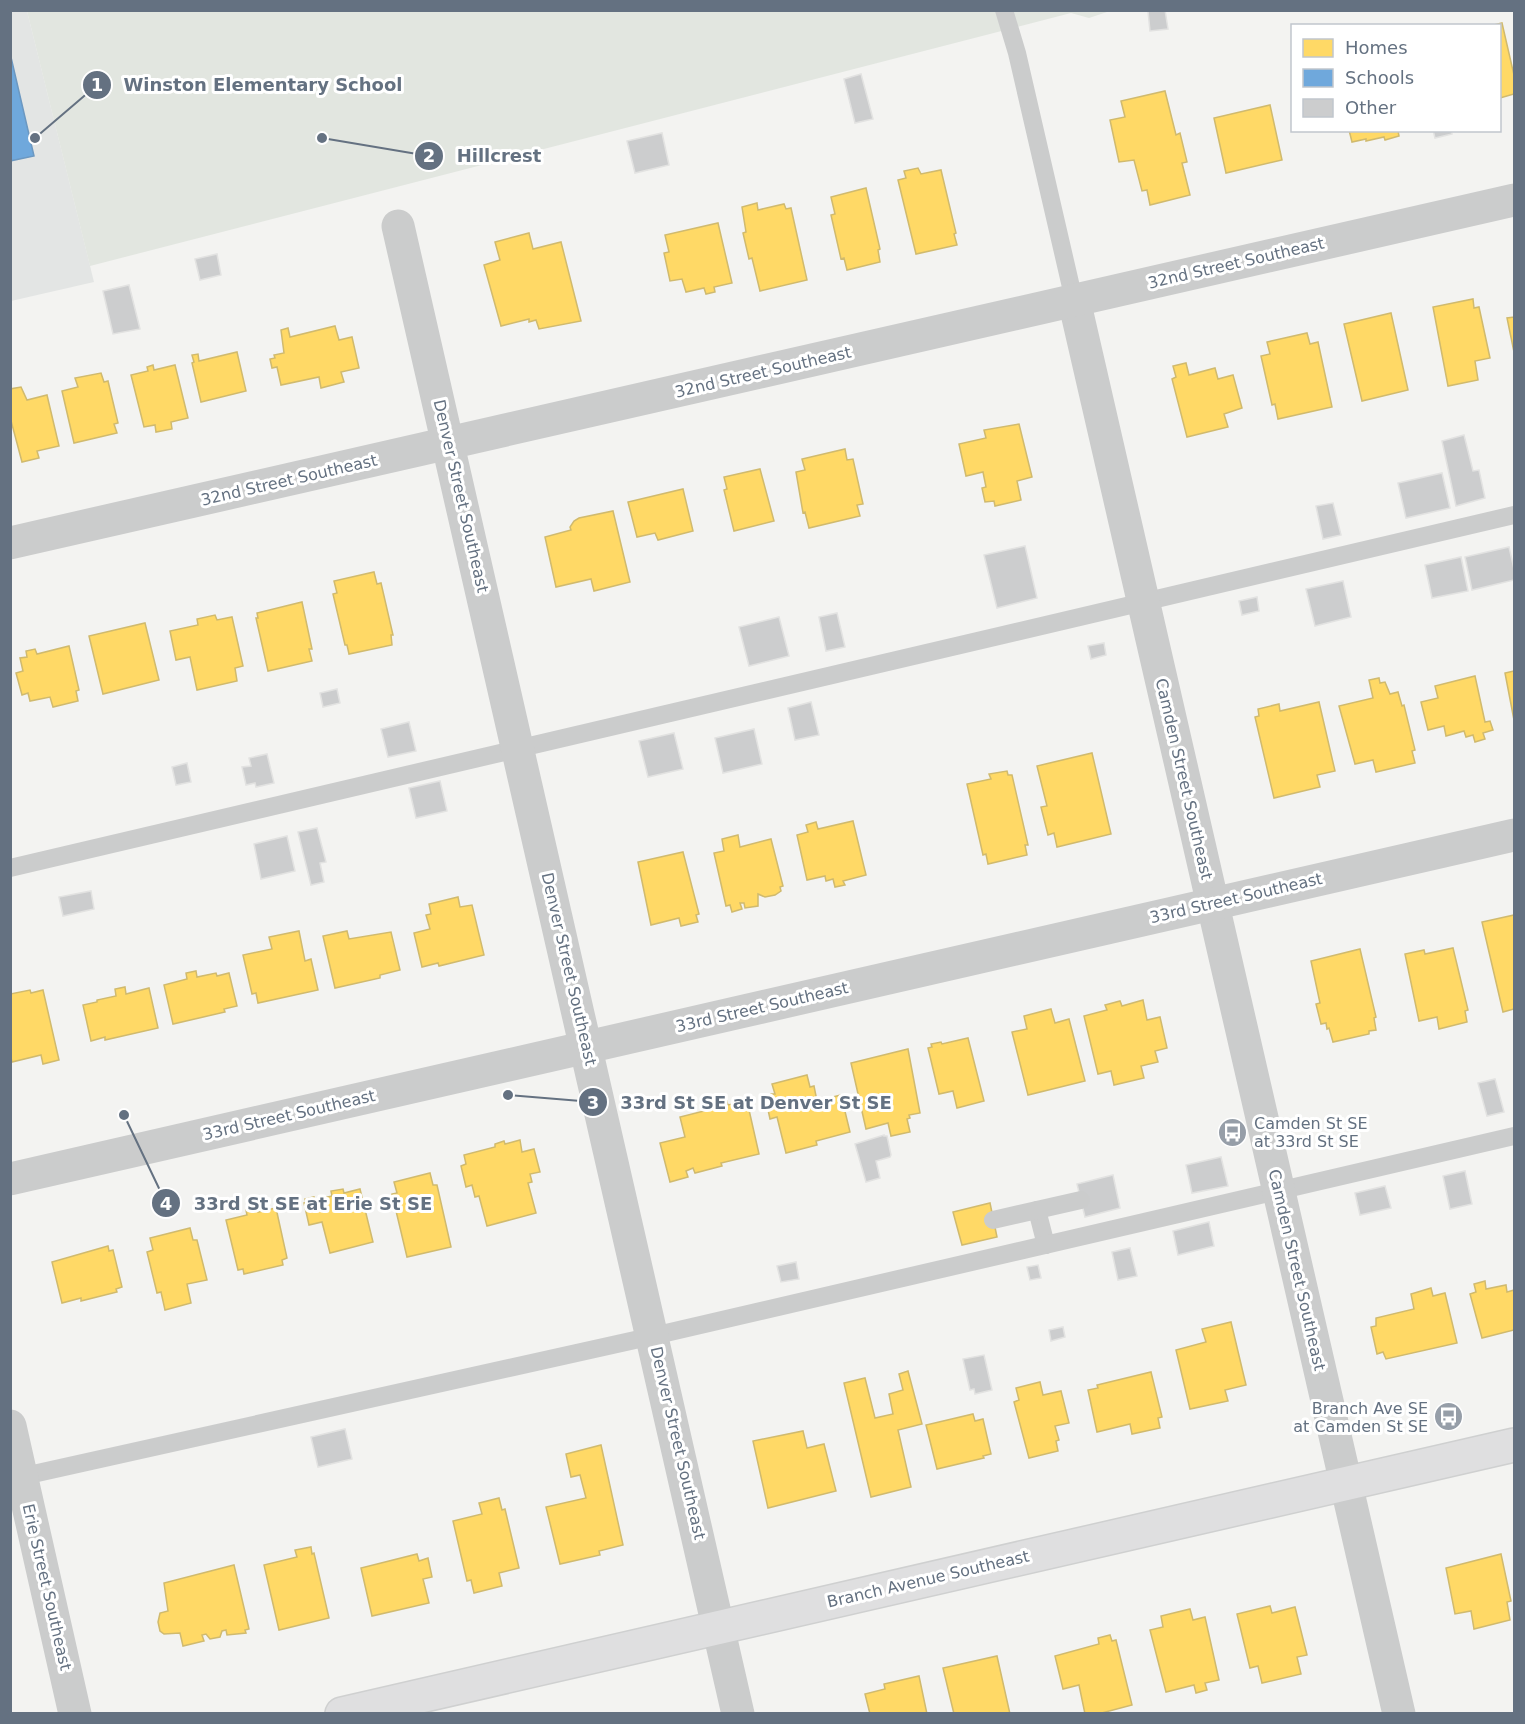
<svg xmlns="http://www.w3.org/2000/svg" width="1525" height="1724" font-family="'DejaVu Sans',sans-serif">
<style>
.built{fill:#e3e5e4}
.green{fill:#e2e6e0}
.homes{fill:#ffd966;stroke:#d0ba6e;stroke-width:1.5}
.schools{fill:#6fa8dc;stroke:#6c98c1;stroke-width:1.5}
.building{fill:#cccdce;stroke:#e2e2e1;stroke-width:1.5}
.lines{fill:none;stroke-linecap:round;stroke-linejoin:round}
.trunk-casing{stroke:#cfd0d0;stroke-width:36}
.service{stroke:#cbcccc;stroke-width:18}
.minor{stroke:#cbcccc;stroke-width:33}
.trunk{stroke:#dfdfe0;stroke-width:33}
.labels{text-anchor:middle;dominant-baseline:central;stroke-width:6;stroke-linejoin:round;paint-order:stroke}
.street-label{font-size:16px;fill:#647181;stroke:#fff}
.poi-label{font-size:16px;fill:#647181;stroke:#fff;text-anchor:start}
.leader{fill:none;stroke:#647181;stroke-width:2}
.callout-dot{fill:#647181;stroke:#fff;stroke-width:2}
.mark-label{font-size:18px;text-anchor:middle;font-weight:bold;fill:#fff}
.callout-label{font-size:18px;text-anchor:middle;font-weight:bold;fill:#647181;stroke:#fff;stroke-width:6;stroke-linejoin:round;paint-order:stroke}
</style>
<rect width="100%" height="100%" fill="#f3f3f1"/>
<!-- built -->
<path class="built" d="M10 11H27L94 282 11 301Z"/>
<!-- green -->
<path class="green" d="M27 11H1110L1089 18 1071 13 90 266Z"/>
<!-- homes -->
<g class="homes">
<path d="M1502 23 1514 75V94L1500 98V26H1490Z"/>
<path d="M1165 91 1176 135 1180 133 1187 162 1182 163 1190 195 1150 205 1147 190 1142 191 1134 160 1119 162 1110 120 1125 117 1121 101Z"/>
<path d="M1270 105 1282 160 1226 173 1214 118Z"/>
<path d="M1349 130H1401L1398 131 1399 136 1385 140 1384 137 1366 141V139L1352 142Z"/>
<path d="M918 168 921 174 941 170 956 233 954 234 957 245 916 254 898 180 906 178 904 171Z"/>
<path d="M866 188 880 249 878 250 880 262 847 270 844 258 841 259 831 215 835 214 831 197Z"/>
<path d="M757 203 758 210 784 204 786 209 791 208 807 280 760 291 752 258 749 259 743 233 746 232 742 207Z"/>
<path d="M718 223 732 283 714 287 715 292 706 294 704 288 686 292 682 279 670 281 664 253 669 252 665 235Z"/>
<path d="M529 233 533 249 561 242 581 321 539 329 536 320 529 322V319L501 326 484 265 500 260 495 242Z"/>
<path d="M1473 299 1474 308 1479 307 1490 358 1475 361 1478 380 1448 386 1433 307Z"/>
<path d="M1391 313 1408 390 1362 401 1344 324Z"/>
<path d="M1514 317V352L1507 318Z"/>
<path d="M335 326 339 340 352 337 359 368 341 372 344 382 321 388 319 377 281 385 277 367 272 368 270 359 275 358 274 355 284 353 281 330 288 328 290 337Z"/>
<path d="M1307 333 1310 344 1318 342 1332 407 1278 419 1275 404 1272 405 1261 356 1270 354 1267 342Z"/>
<path d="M237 352 246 391 201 402 192 363 194 362 192 355 198 354 199 361Z"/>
<path d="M1186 363 1189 375 1215 368 1218 379 1233 375 1242 408 1224 414 1228 427 1187 437 1172 379 1176 377 1173 366Z"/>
<path d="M153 365 154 370 175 365 188 418 171 422 172 429 156 432 155 425 144 427 131 375 148 371 147 367Z"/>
<path d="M101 373 104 382 108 381 118 423 114 424 117 433 74 443 62 391 78 387 75 378Z"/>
<path d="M21 387 27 400 47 395 59 446 37 451 39 458 22 462 10 417V389Z"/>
<path d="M1019 424 1032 477 1017 481 1021 500 995 506 994 501 985 502 982 488 986 487 983 472 966 476 959 444 986 438 984 430Z"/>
<path d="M845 449 847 460 853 459 863 504 857 505 860 516 809 528 805 512 803 513 796 472 805 470 802 459Z"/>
<path d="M760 469 774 521 734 531 724 490 727 489 724 477Z"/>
<path d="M683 489 693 531 658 540 655 533 637 537 628 502Z"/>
<path d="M613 511 630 582 594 591 591 579 556 587 545 537 571 530 570 527 574 521 579 518Z"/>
<path d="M374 572 377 584 381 583 393 635H391L392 645 349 654 347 645H345L333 594 337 593 334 581Z"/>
<path d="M302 602 312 649H309L312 661 268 671 256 618H258L257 613Z"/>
<path d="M215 615 217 620 232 617 243 666 235 668 237 681 197 690 190 657 176 660 170 631 198 625 197 619Z"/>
<path d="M145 623 159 680 103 694 89 636Z"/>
<path d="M69 646 79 690 76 691 78 701 53 707 50 697 30 701 28 693 22 695 16 673 23 671 20 658 27 657 26 651 35 649 37 654Z"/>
<path d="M1514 671V720L1505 673Z"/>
<path d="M1475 676 1485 722 1490 721 1493 730 1483 733 1485 739 1475 742 1473 735 1466 737 1464 731 1446 736 1444 726 1428 730 1421 702 1438 698 1435 686Z"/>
<path d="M1379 678 1380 683 1385 682 1390 694 1398 692 1402 706 1404 705 1415 750 1412 751 1415 763 1376 772 1373 760 1355 764 1339 706 1373 698 1369 680Z"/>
<path d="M1319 702 1335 771 1317 775 1320 787 1274 798 1255 717 1259 716 1258 709 1279 704 1280 711Z"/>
<path d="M1092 753 1111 834 1057 847 1054 833 1048 835 1041 807 1047 806 1037 766Z"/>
<path d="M1007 771 1008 775H1012L1028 845H1025L1027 855 988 864 986 854 983 855 967 784 991 779 989 774Z"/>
<path d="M853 821 866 875 843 881 845 885 835 887 833 879 826 881 825 876 807 880 797 835 808 832 806 825 816 822 818 829Z"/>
<path d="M738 835 740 847 771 839 783 886 780 887 781 891 775 895 765 897 758 894V906L745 908 744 903H740L742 909 732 912 730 905 726 906 714 853 724 851 722 839Z"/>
<path d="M683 852 699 914 696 915 698 922 681 926 679 918 651 925 638 862Z"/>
<path d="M458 897 460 907 472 905 484 955 439 966 438 963 422 967 414 933 430 929 426 915 431 914 429 904Z"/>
<path d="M1514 915V1009L1503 1012 1482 922Z"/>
<path d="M299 931 305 961 311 959 318 990 258 1003 256 993 252 994 243 955 272 949 269 937Z"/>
<path d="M347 931 349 939 391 932 400 970 380 975V978L335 988 323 936Z"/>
<path d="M1453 948 1468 1010 1465 1011 1467 1022 1439 1029 1437 1017 1419 1021 1405 954 1424 950 1425 954Z"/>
<path d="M1360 949 1376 1017 1374 1018 1376 1030 1369 1031V1034L1333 1042 1329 1028 1327 1029 1326 1023 1321 1024 1316 1004 1320 1003 1311 961Z"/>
<path d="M196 971 197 977 216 973 217 976 229 973 237 1006 224 1009 225 1012 173 1024 164 985 187 979 186 973Z"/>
<path d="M125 987 126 994 149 988 158 1028 105 1040V1037L91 1041 83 1005 97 1002V1000L116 996 115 989Z"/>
<path d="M30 990 31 993 43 990 59 1060 43 1064 41 1055 12 1062 10 1054V994Z"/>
<path d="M1143 1000 1147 1020 1160 1017 1167 1048 1155 1051 1158 1062 1141 1066 1144 1078 1114 1085 1111 1071 1098 1074 1084 1016 1107 1010 1105 1005 1120 1001 1122 1006Z"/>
<path d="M1051 1009 1055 1023 1069 1019 1085 1081 1028 1095 1012 1032 1027 1029 1024 1016Z"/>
<path d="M968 1038 984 1101 957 1108 953 1091 939 1094 928 1048 932 1047 931 1044 941 1042 942 1044Z"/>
<path d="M908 1049 920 1113 909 1115 910 1118 907 1119 910 1132 891 1136 888 1123 866 1129 851 1063Z"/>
<path d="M807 1075 810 1087 814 1086 817 1101 841 1095 850 1132 816 1141 817 1145 786 1153 777 1117 770 1119 767 1105 774 1103 771 1094H775L772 1084Z"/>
<path d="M726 1099 728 1105 747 1101 759 1154 721 1163 722 1166 695 1173 693 1168 686 1171 688 1177 670 1182 660 1143 685 1137 680 1117 716 1108 715 1102Z"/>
<path d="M520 1140 522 1152 534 1149 540 1172 530 1174 532 1182 528 1183 536 1213 487 1226 479 1196 475 1197 472 1185 466 1187 461 1166 466 1164 464 1155 495 1147V1144L504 1141 505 1144Z"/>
<path d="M430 1173 433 1185H437L451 1247 407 1257 392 1194 397 1193 394 1182Z"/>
<path d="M343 1189 344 1193 360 1189 373 1242 330 1253 322 1222 309 1225 304 1203 306 1202 305 1199 314 1197 315 1200 332 1196 331 1191Z"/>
<path d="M990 1203 997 1237 962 1245 953 1212Z"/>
<path d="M257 1208 258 1212 276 1208 287 1258 282 1260 283 1265 244 1274 243 1269 238 1270 226 1220 247 1215 246 1210Z"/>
<path d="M190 1228 193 1240H197L207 1280 187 1284 191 1303 165 1310 161 1292 157 1293 147 1252 153 1250 150 1238Z"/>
<path d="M108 1246 109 1251 113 1250 122 1287 116 1289 117 1292 81 1301V1298L62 1303 52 1262Z"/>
<path d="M1485 1281 1486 1289 1506 1285 1507 1292 1514 1290V1330L1482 1338 1470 1294 1476 1292 1474 1284Z"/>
<path d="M1431 1288 1433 1296 1445 1293 1457 1343 1386 1359 1383 1352 1377 1354 1371 1327 1376 1326V1318L1414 1309 1411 1294Z"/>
<path d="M1231 1322 1246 1385 1225 1390 1228 1401 1190 1409 1176 1350 1206 1342 1202 1329Z"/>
<path d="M908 1371 922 1424 898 1430 911 1487 871 1497 844 1383 865 1378 875 1418 893 1414 889 1394 903 1390 899 1374Z"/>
<path d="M1151 1372 1162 1417 1158 1418 1160 1428 1132 1434 1130 1424 1097 1432 1088 1390 1098 1388 1097 1385Z"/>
<path d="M1040 1382 1043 1395 1061 1391 1069 1423 1055 1426 1059 1440 1056 1441 1058 1451 1029 1458 1014 1402 1019 1400 1016 1388Z"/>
<path d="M973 1414 975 1421 983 1419 991 1454 983 1456 984 1458 937 1469 926 1425Z"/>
<path d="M803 1431 807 1448 824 1444 836 1491 768 1508 753 1441Z"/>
<path d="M601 1445 623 1545 599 1551 600 1555 560 1564 546 1507 586 1498 580 1475 571 1477 566 1454Z"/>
<path d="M499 1498 502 1510 505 1509 519 1568 499 1573 502 1586 474 1593 471 1580 467 1581 453 1521 482 1514 479 1503Z"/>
<path d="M311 1547 312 1554 314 1553 329 1618 279 1630 264 1565 297 1557 295 1550Z"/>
<path d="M417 1554 419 1561 428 1558 432 1577 423 1579 429 1603 372 1616 361 1568Z"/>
<path d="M1501 1554 1511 1601 1507 1602 1510 1620 1474 1629 1471 1611 1455 1614 1446 1568Z"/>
<path d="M234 1565 249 1629 245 1630 246 1633 227 1635 226 1630 222 1631 220 1637 210 1639 206 1634 202 1635 204 1641 183 1646 180 1633 164 1634 160 1631 158 1622 160 1613 168 1611 164 1583Z"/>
<path d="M1270 1606 1272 1613 1295 1607 1307 1655 1297 1657 1301 1674 1262 1683 1258 1666 1250 1668 1237 1614Z"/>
<path d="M1190 1609 1193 1620 1205 1617 1219 1680 1205 1683 1207 1690 1196 1693 1194 1685 1166 1692 1150 1630 1163 1627 1161 1616Z"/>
<path d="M1110 1635 1112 1641 1116 1640 1132 1705 1098 1714H1085L1079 1685 1063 1689 1055 1656 1099 1644 1098 1638Z"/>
<path d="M997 1656 1010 1714H954L943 1668Z"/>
<path d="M919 1676 927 1714H870L865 1694 885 1689 884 1684Z"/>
</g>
<!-- schools -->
<path class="schools" d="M10 53 34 156 10 161Z"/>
<!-- building -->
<g class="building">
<path d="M1165 10 1168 29 1150 31 1148 11Z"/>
<path d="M861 74 873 119 855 123 844 79Z"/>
<path d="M1433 130H1451L1452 134 1435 138Z"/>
<path d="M662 133 669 165 635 173 627 141Z"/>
<path d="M217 254 221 275 200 280 195 259Z"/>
<path d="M129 285 140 329 113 334 103 291Z"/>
<path d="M1464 435 1473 471 1479 470 1485 498 1456 506 1442 441Z"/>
<path d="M1442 473 1450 508 1406 518 1398 483Z"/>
<path d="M1333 503 1341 535 1323 539 1316 506Z"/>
<path d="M1025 546 1037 598 997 608 984 555Z"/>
<path d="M1509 547 1514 569V580L1472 590 1465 557Z"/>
<path d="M1461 557 1468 591 1432 598 1425 565Z"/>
<path d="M1343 581 1351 617 1315 626 1306 589Z"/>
<path d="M1257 597 1259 611 1242 615 1239 601Z"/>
<path d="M837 613 845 647 826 651 819 617Z"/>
<path d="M779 617 789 656 749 666 739 627Z"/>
<path d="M1104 643 1106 655 1091 659 1088 646Z"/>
<path d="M337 689 340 703 323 707 320 693Z"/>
<path d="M811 702 819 735 795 740 788 708Z"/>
<path d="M409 722 416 751 388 757 381 729Z"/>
<path d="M754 729 762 764 723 773 715 738Z"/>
<path d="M674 733 683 769 648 777 639 741Z"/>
<path d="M267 754 274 783 256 787 255 783 246 785 242 767 251 766 249 758Z"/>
<path d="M187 763 191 782 176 785 172 767Z"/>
<path d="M440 781 447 811 416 818 409 788Z"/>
<path d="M317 828 326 862 320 863 324 882 311 885 298 832Z"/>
<path d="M287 836 295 871 261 879 254 844Z"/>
<path d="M91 891 94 909 63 916 59 897Z"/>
<path d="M1495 1079 1504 1112 1487 1116 1478 1083Z"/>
<path d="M884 1135V1136H887L891 1155 890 1157 876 1161 880 1178 866 1182 855 1144Z"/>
<path d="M1221 1157 1228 1186 1192 1193 1186 1165Z"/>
<path d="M1465 1171 1472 1204 1450 1209 1443 1176Z"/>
<path d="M1113 1175 1120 1208 1085 1217 1077 1184Z"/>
<path d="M1385 1186 1391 1208 1360 1215 1355 1193Z"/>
<path d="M1209 1222 1214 1246 1178 1255 1173 1231Z"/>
<path d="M1130 1248 1137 1276 1118 1280 1112 1252Z"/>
<path d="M796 1262 799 1279 781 1282 777 1266Z"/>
<path d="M1038 1265 1041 1278 1030 1280 1027 1267Z"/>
<path d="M1063 1327 1065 1337 1051 1341 1049 1330Z"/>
<path d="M984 1355 992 1390 975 1394 974 1389 970 1390 963 1359Z"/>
<path d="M345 1429 352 1459 318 1467 311 1437Z"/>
</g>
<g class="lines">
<defs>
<path id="trunk" d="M342 1714 1514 1445"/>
</defs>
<!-- trunk casing -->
<use href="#trunk" class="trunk-casing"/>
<!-- service -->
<g class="service">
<path d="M1004 10 1017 53 1074 300"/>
<path d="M10 868 1514 515"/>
<path d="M1037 1210 1046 1245"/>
<path d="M993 1220 1081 1200"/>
<path d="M15 1478 653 1336 1514 1136"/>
</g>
<!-- minor -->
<g class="minor">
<path d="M398 226 738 1714"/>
<path d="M1074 300 1399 1714"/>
<path d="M10 543 1514 200"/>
<path d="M10 1179 1514 835"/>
<path d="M10 1426 75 1714"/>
</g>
<!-- trunk -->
<use href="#trunk" class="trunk"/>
</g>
<!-- icons -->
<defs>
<symbol id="bus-disc" viewBox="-11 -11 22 22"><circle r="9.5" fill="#969ea8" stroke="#fff"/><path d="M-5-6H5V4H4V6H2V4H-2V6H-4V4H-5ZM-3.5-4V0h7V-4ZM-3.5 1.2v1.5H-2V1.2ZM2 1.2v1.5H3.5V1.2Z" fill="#fff"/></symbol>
</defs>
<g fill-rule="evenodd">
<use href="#bus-disc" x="1216" y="1116" width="33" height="33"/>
<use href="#bus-disc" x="1432" y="1400" width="33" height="33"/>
</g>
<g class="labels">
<!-- street labels -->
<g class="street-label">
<text transform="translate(1236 263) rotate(-13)">32nd Street Southeast</text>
<text transform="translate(763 372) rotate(-13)">32nd Street Southeast</text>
<text transform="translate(289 480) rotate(-13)">32nd Street Southeast</text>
<text transform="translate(461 496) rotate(77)">Denver Street Southeast</text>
<text transform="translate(1184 779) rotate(77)">Camden Street Southeast</text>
<text transform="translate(1236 898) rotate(-13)">33rd Street Southeast</text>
<text transform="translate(569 969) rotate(77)">Denver Street Southeast</text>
<text transform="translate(762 1007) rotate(-13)">33rd Street Southeast</text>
<text transform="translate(289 1115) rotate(-13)">33rd Street Southeast</text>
<text transform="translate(1297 1270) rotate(77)">Camden Street Southeast</text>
<text transform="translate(678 1443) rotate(77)">Denver Street Southeast</text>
<text transform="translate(928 1579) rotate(-13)">Branch Avenue Southeast</text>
<text transform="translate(47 1587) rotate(77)">Erie Street Southeast</text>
</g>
<!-- poi labels -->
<g class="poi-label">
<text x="1254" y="1123">Camden St SE<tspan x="1254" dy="18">at 33rd St SE</tspan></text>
<text x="1428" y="1408" text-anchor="end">Branch Ave SE<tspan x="1428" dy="18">at Camden St SE</tspan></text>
</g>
</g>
<!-- callouts -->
<path class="leader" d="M35 138L97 85M322 138L429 156M508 1095L593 1102M124 1115L166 1203"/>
<g class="callout-dot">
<circle cx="35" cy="138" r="6"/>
<circle cx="322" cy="138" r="6"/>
<circle cx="508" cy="1095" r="6"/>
<circle cx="124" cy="1115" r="6"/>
<circle cx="97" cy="85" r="15"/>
<circle cx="429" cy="156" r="15"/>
<circle cx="593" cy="1102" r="15"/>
<circle cx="166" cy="1203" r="15"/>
</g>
<g class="mark-label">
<text x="97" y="91">1</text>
<text x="429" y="162">2</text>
<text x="593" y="1109">3</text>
<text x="166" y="1210">4</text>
</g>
<g class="callout-label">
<text x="263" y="91">Winston Elementary School</text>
<text x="499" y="162">Hillcrest</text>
<text x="756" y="1109">33rd St SE at Denver St SE</text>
<text x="313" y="1210">33rd St SE at Erie St SE</text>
</g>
<!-- border -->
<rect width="1525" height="1724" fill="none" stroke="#647181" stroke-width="24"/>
<!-- legend -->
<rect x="1291" y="24" width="210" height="108" fill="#ffffff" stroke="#c1c6cd" stroke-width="1.5"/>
<rect x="1303" y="39" width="30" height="18" fill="#ffd966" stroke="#c1c6cd" stroke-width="1.5"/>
<text x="1345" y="54" font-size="18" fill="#647181">Homes</text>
<rect x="1303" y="69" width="30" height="18" fill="#6fa8dc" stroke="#c1c6cd" stroke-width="1.5"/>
<text x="1345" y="84" font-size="18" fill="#647181">Schools</text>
<rect x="1303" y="99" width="30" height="18" fill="#cccdce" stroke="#c1c6cd" stroke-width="1.5"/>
<text x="1345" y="114" font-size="18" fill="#647181">Other</text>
</svg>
